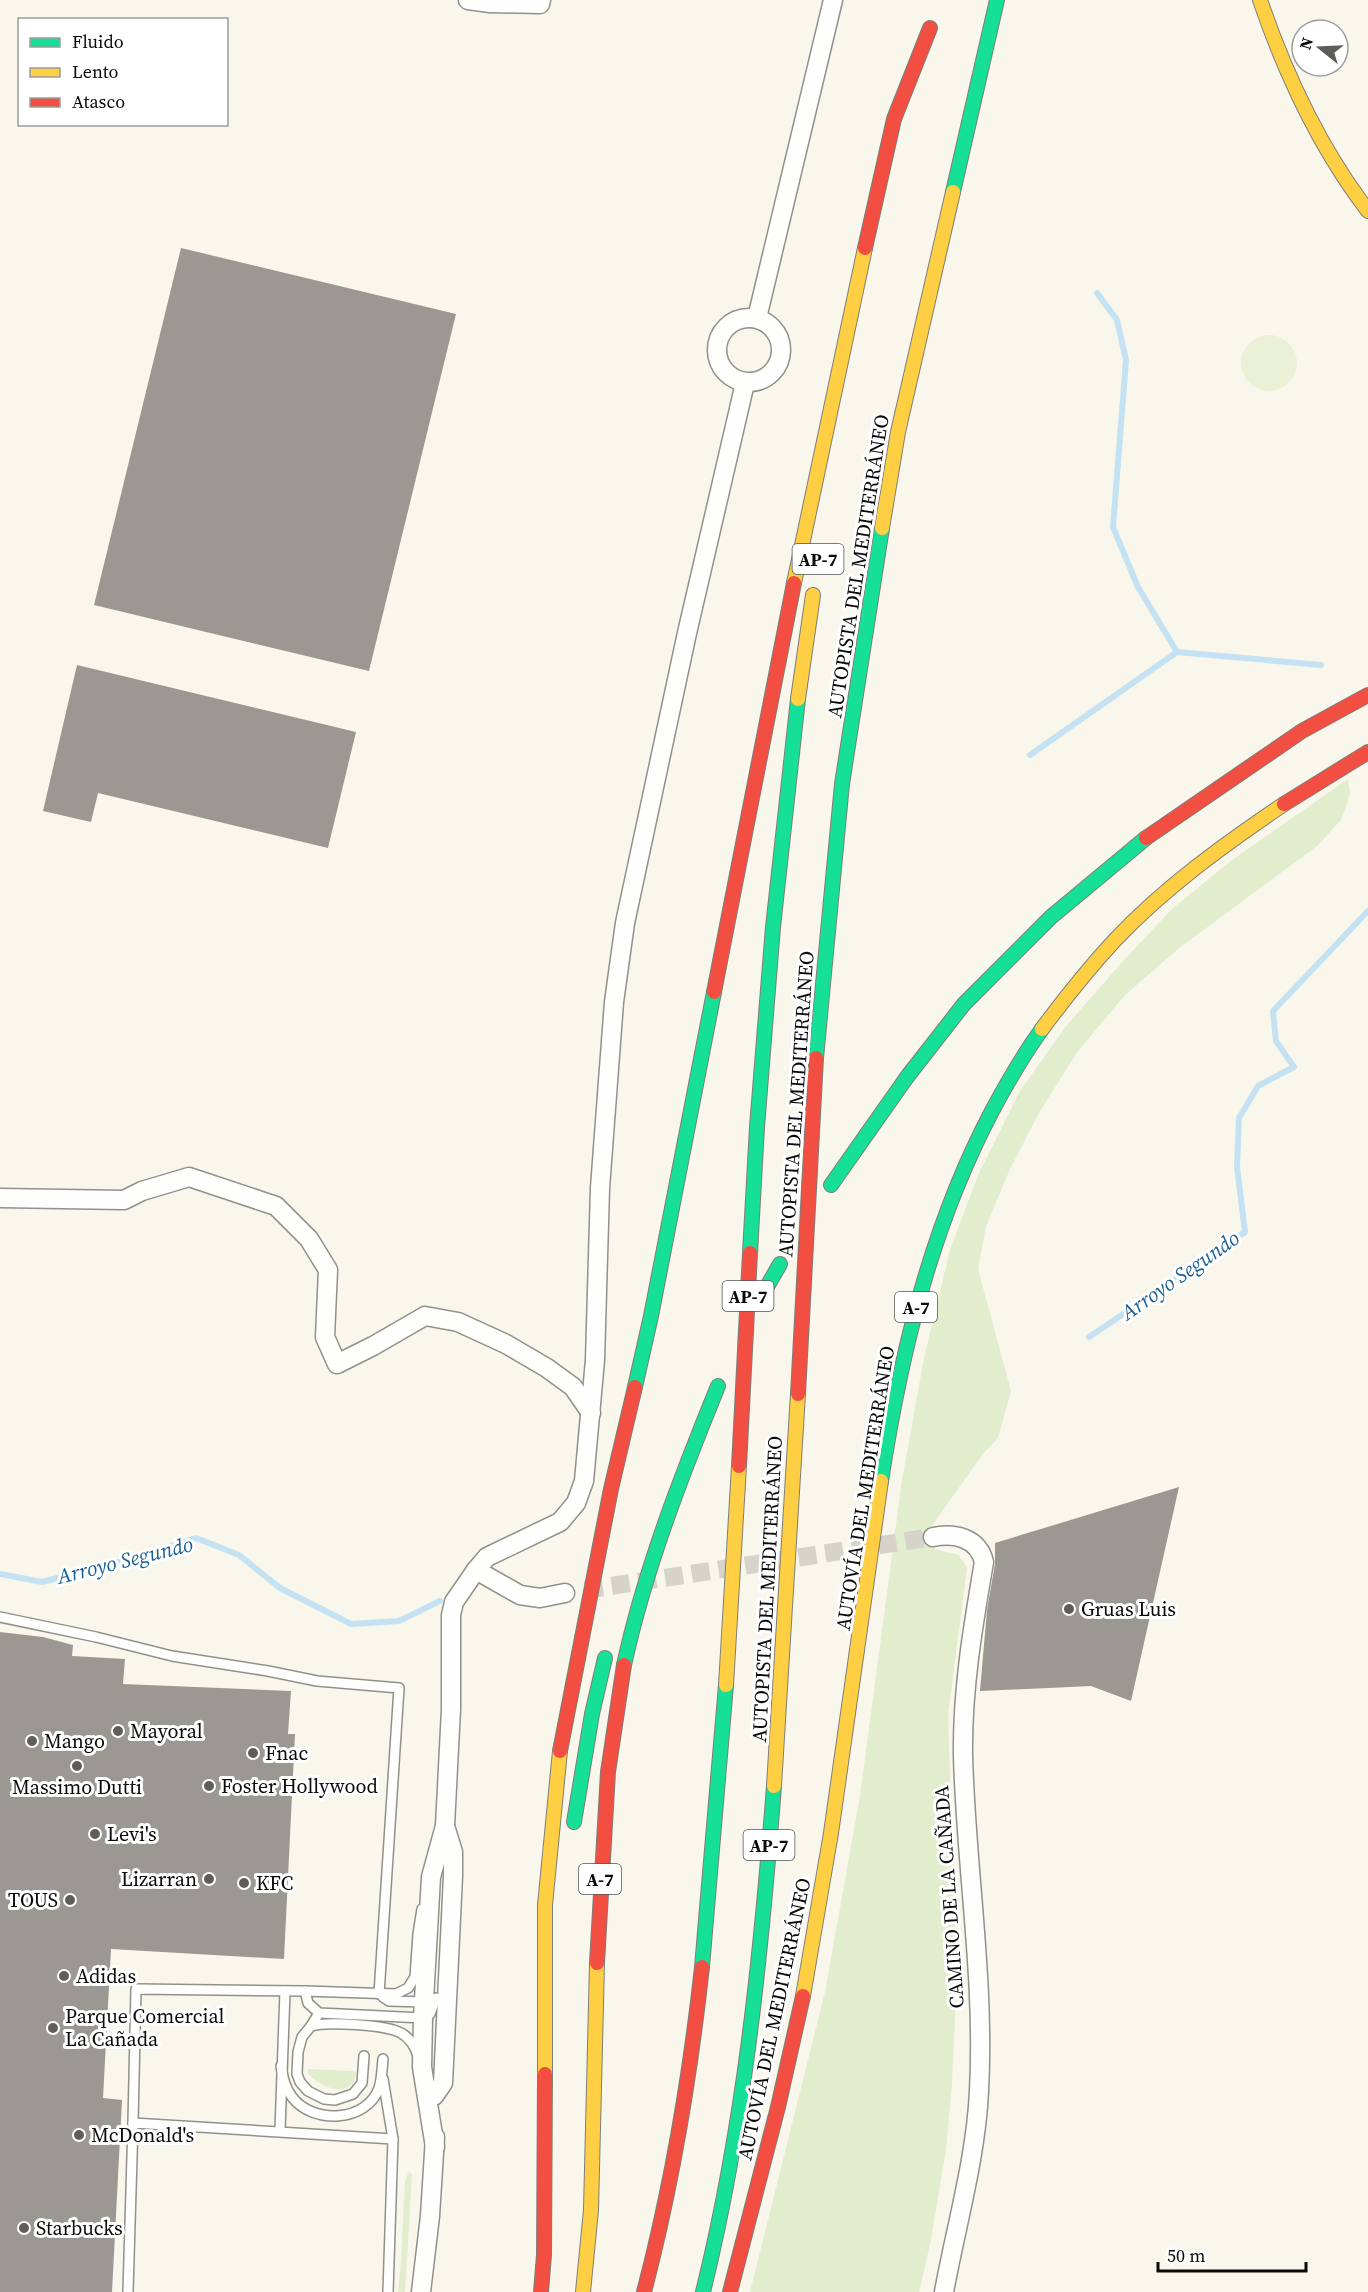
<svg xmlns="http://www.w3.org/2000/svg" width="1368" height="2292" font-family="'Source Serif 4',serif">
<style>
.green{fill:#e1edcd}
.pitch{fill:#ebf1d7}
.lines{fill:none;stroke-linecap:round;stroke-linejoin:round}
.stream{stroke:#c4e2f1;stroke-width:6}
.building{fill:#9b9893}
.street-tunnel{stroke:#d5d3ca;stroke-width:18;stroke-dasharray:18 9;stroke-linecap:butt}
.lane-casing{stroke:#92908c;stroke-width:12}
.street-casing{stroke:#92908c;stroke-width:21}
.fast-casing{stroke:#7f7e79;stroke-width:16}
.slow-casing{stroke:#7f7e79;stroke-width:16}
.jam-casing{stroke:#7f7e79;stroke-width:16}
.lane{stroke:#fefefc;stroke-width:9}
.street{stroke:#fefefc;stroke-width:18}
.fast{stroke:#16e098;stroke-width:14}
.slow{stroke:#ffcf43;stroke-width:14}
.jam{stroke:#f24e42;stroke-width:14}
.fast-bridge-casing{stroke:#7f7e79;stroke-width:16;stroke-linecap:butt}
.jam-bridge-casing{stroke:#7f7e79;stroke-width:16;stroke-linecap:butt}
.fast-bridge{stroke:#16e098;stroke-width:14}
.jam-bridge{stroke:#f24e42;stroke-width:14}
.poi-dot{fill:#5e5d59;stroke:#fff;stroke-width:2}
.labels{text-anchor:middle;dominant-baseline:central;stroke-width:6;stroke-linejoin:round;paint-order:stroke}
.shield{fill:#fff;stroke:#545454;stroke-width:1.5}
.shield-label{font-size:18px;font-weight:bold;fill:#0a0a0a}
.street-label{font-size:20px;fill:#0a0a0a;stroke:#fff}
.poi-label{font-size:20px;fill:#0a0a0a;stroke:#fff;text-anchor:start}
.water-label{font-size:21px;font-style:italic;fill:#1a6094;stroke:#fff}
</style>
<rect width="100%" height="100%" fill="#f9f6ec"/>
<!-- green -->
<g class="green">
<path d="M1348 779 1350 794 1341 820 1317 846 1178 949 1125 995 1078 1051 1040 1111 1010 1169 986 1226 978 1269 1011 1391 998 1438 982 1455 929 1530 934 1549 959 1555 967 1568 948 1716 955 1918 956 1994 952 2083 946 2150 931 2240 919 2292H750L825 1992 860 1796 902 1480 924 1358 950 1250 979 1173 1020 1091 1067 1025 1123 961 1172 909 1232 860Z"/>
<path d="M308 2069 353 2071 356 2073C352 2101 320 2087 308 2074Z"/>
<path d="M409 2171 412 2175 405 2292H398L401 2262 405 2181Z"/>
</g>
<!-- pitch -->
<circle class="pitch" cx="1269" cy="363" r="28"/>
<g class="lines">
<!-- stream -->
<g class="stream">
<path d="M1097 293 1117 320 1126 360 1113 527 1138 587 1177 652 1321 665"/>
<path d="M1030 755 1177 652"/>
<path d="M1089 1337 1245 1232 1237 1167 1239 1118 1258 1086 1294 1067 1276 1041 1273 1011 1368 911"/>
<path d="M0 1574 42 1582 119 1562 196 1538 239 1555 280 1588 351 1624 399 1621 440 1601"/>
</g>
</g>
<!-- building -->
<g class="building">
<path d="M181 248 456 314 369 671 94 605Z"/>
<path d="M77 665 356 732 328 848 98 793 91 822 43 811Z"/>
<path d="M1179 1487 1131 1701 1091 1686 980 1691 987 1610 995 1564V1543Z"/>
<path d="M0 1632 43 1637 73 1645 72 1656 125 1659 123 1684 291 1691 288 1734H295L284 1959 111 1949 103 2098 122 2100 112 2292H0Z"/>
</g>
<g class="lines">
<!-- street-tunnel -->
<path class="street-tunnel" d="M585 1590 933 1537"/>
<defs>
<g id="lane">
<path d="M0 1617 96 1637 172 1656 268 1671 317 1681 399 1688 379 1994"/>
<path d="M305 1991 308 2003 319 2013 423 2018 430 2014 436 1998"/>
<path d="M383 1997 389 2001 426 2002"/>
<path d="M319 2013 311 2026 302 2037 298 2052 297 2074 300 2082 308 2091 324 2099 335 2100 353 2094 362 2083 364 2056"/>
<path d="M311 2026C326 2021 388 2025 401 2033 410 2038 415 2046 418 2056"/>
<path d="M281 2066C283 2078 285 2088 292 2097 313 2125 367 2122 379 2088 382 2079 382 2068 383 2059"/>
<path d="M383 2079 393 2139"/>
<path d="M133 2123 136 1989 305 1991 396 1994 408 1988 415 1977 418 1934 422 1909"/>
<path d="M280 2130 285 1991"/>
<path d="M128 2292 133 2123 393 2139 388 2292"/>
</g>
<g id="street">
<path d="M468 0 490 3 540 4 541 0"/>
<circle cx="749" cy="350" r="32"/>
<path d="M757 318 833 0"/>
<path d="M0 1198 124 1200 142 1191 189 1177 276 1206 309 1239 328 1270 325 1337 337 1364 373 1346 425 1316 458 1322 506 1344 547 1368 573 1387 591 1413"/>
<path d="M933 1537C954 1533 978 1537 984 1562 973 1626 962 1690 963 1756 966 1868 985 1979 979 2091 976 2158 956 2226 944 2292"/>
<path d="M476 1570 487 1557 560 1522 576 1503 584 1481 595 1360 600 1188 614 1002 625 923 687 633 745 383"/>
<path d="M434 2096 443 2083 453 1876V1852L445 1826"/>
<path d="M435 2147 422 2067 423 2018 431 1877 445 1826 451 1709V1615L454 1602 476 1570 520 1595 540 1598 565 1593"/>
<path d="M421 2292 430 2216 435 2137"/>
</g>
<g id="fast">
<path d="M953 192 997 0"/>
<path d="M816 1058 842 784 882 528"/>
<path d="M757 1127 773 927 798 699"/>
<path d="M831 1185 907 1077 964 1004 1051 917 1146 838"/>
<path d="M765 1290 780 1264"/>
<path d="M635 1387 651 1316 714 992"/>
<path d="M881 1481C901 1352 931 1227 992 1111 1007 1083 1023 1055 1042 1029"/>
<path d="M624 1665C645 1569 681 1477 718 1386"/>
<path d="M574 1822 592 1714 605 1658"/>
<path d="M702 1967 726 1685"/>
<path d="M703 2292C744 2126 761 1956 774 1786"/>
</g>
<g id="slow">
<path d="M1260 0C1286 76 1319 147 1368 211"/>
<path d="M882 528 898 432 953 192"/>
<path d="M794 583 865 248"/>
<path d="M798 699 813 595"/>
<path d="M1042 1029C1065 998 1089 968 1115 940 1165 887 1225 844 1284 804"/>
<path d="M726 1685 739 1466"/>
<path d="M774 1786 798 1394"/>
<path d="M803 1996 831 1833 881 1481"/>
<path d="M545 2074V1905L560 1751"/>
<path d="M583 2292 591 2210 597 1963"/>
</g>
<g id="jam">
<path d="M865 248 894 119 930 28"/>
<path d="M1284 804 1368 752"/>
<path d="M1146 838 1302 731 1368 695"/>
<path d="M714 992 794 583"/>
<path d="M560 1751 611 1489 635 1387"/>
<path d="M597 1963 608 1772 624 1665"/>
<path d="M541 2292 544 2255 545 2074"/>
<path d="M644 2292C672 2185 690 2077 702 1967"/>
<path d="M730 2292 778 2107 803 1996"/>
</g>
</defs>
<!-- lane casing -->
<use href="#lane" class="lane-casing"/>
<!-- street casing -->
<use href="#street" class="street-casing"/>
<!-- fast casing -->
<use href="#fast" class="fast-casing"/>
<!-- slow casing -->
<use href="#slow" class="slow-casing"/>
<!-- jam casing -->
<use href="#jam" class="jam-casing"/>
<!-- lane -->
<use href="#lane" class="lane"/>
<!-- street -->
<use href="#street" class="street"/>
<!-- fast -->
<use href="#fast" class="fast"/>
<!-- slow -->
<use href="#slow" class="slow"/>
<!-- jam -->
<use href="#jam" class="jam"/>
<defs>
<path id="fast-bridge" d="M750 1253 757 1127"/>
<g id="jam-bridge">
<path d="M798 1394 816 1058"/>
<path d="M739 1466 750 1253"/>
</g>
</defs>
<!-- fast-bridge casing -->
<use href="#fast-bridge" class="fast-bridge-casing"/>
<!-- jam-bridge casing -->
<use href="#jam-bridge" class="jam-bridge-casing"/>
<!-- fast-bridge -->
<use href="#fast-bridge" class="fast-bridge"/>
<!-- jam-bridge -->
<use href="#jam-bridge" class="jam-bridge"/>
</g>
<!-- markers -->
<g class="poi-dot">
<circle cx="1069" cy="1609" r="6"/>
<circle cx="118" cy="1731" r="6"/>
<circle cx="32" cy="1741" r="6"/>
<circle cx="253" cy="1753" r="6"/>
<circle cx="77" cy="1766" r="6"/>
<circle cx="209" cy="1786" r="6"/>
<circle cx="95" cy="1834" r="6"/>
<circle cx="209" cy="1879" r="6"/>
<circle cx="244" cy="1883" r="6"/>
<circle cx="70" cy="1900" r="6"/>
<circle cx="64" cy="1976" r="6"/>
<circle cx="53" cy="2028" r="6"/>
<circle cx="79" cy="2135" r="6"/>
<circle cx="24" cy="2228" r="6"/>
</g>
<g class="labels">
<!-- shield labels -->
<g class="shield">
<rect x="792.5" y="544" width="51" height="30" rx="4.5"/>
<rect x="722.5" y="1281" width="51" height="30" rx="4.5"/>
<rect x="895" y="1292" width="42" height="30" rx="4.5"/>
<rect x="743.5" y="1830" width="51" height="30" rx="4.5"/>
<rect x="579" y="1864" width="42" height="30" rx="4.5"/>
</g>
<g class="shield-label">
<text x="818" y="559">AP-7</text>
<text x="748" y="1296">AP-7</text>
<text x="916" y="1307">A-7</text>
<text x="769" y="1845">AP-7</text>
<text x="600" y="1879">A-7</text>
</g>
<!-- street labels -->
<g class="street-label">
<text transform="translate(858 566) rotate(-81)">AUTOPISTA DEL MEDITERRÁNEO</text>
<text transform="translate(796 1104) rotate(-86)">AUTOPISTA DEL MEDITERRÁNEO</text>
<text transform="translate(865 1488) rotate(-81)">AUTOVÍA DEL MEDITERRÁNEO</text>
<text transform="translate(767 1589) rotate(-87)">AUTOPISTA DEL MEDITERRÁNEO</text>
<text transform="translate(949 1897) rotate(-94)">CAMINO DE LA CAÑADA</text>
<text transform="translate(774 2019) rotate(-78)">AUTOVÍA DEL MEDITERRÁNEO</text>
</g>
<!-- poi labels -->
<g class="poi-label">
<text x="1081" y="1609">Gruas Luis</text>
<text x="130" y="1731">Mayoral</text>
<text x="44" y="1741">Mango</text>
<text x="265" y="1753">Fnac</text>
<text x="221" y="1786">Foster Hollywood</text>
<text x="77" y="1787" text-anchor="middle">Massimo Dutti</text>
<text x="107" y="1834">Levi's</text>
<text x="197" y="1879" text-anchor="end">Lizarran</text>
<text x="256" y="1883">KFC</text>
<text x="58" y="1900" text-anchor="end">TOUS</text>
<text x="76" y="1976">Adidas</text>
<text x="65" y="2016">Parque Comercial<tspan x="65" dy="23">La Cañada</tspan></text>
<text x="91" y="2135">McDonald's</text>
<text x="36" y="2228">Starbucks</text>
</g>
<!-- water labels -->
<g class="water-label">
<text transform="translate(1180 1275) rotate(-35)">Arroyo Segundo</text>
<text transform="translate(125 1560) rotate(-14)">Arroyo Segundo</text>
</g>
</g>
<!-- legend -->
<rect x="18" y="18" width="210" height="108" fill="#ffffff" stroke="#9d9d9d" stroke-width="1.5"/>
<rect x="30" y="38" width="30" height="9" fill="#16e098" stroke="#9d9d9d" stroke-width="1.5"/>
<text x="72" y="48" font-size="18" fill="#0a0a0a">Fluido</text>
<rect x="30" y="68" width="30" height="9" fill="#ffcf43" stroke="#9d9d9d" stroke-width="1.5"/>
<text x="72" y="78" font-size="18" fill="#0a0a0a">Lento</text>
<rect x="30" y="98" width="30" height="9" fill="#f24e42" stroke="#9d9d9d" stroke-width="1.5"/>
<text x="72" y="108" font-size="18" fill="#0a0a0a">Atasco</text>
<!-- north arrow -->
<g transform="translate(1320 48) rotate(288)"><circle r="28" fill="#ffffff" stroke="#9d9d9d" stroke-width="1.5"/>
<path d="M0-4.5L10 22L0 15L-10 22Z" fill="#5e5d59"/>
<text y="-9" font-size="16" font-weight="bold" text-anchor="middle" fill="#0a0a0a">N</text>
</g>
<!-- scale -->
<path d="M1158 2262v9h148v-9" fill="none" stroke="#0a0a0a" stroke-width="3"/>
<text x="1167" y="2262" font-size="18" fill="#0a0a0a" stroke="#ffffff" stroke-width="4.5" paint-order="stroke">50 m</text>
</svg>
